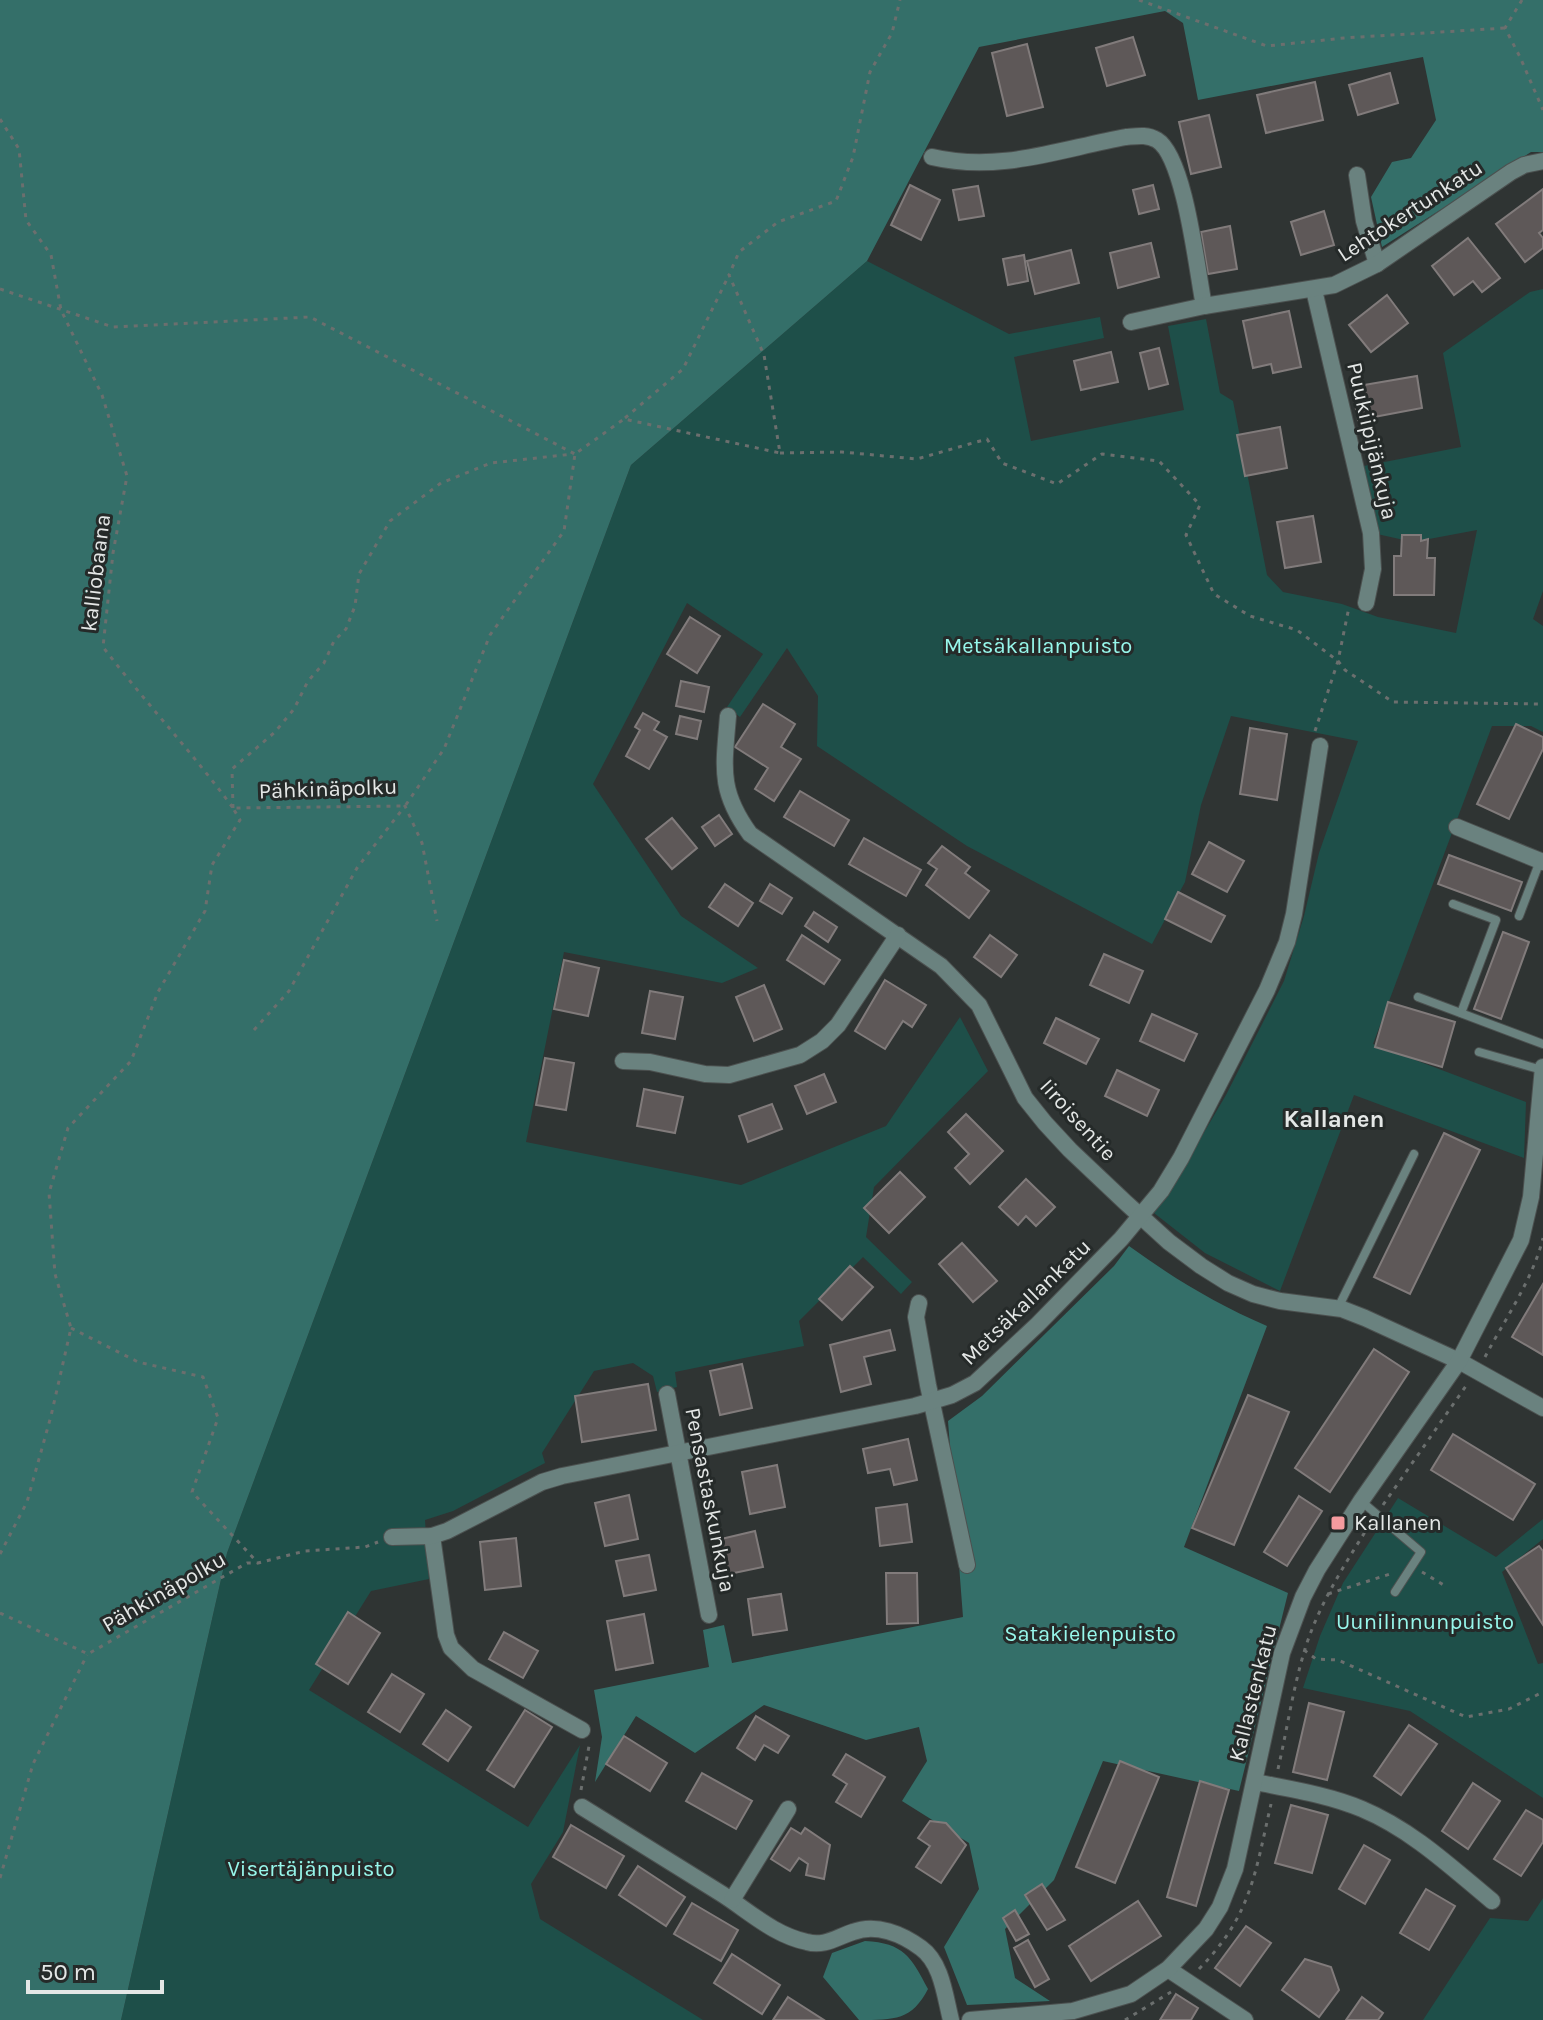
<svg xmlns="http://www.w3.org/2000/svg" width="1543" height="2020" font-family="Karla,sans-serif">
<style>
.green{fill:#1e4f49}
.forest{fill:#346f69}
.building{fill:#5e5858;stroke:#817b7b;stroke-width:2}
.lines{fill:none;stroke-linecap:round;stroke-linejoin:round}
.service-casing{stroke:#4c5150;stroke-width:10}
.minor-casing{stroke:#4c5150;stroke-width:18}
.tertiary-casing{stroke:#4c5150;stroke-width:18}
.path{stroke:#6b6f6e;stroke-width:3;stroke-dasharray:4 6;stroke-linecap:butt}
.service{stroke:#6a827f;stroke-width:8}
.minor{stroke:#6a827f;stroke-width:16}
.tertiary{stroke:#6a827f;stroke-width:16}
.poi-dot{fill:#f59b9f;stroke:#252a29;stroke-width:3}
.labels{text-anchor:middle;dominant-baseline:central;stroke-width:6;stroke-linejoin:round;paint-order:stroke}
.street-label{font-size:22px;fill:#e4e7e6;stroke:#252a29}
.park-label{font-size:22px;fill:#97f7eb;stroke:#252a29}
.poi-label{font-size:22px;fill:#e4e7e6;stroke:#252a29;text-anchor:start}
.neighbourhood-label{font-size:24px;font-weight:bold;fill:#e4e7e6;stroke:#252a29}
</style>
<rect width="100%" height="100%" fill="#2f3433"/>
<!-- green -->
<g class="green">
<path d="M867 261 1009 334 1100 317 1104 338 1014 357 1031 441 1184 410 1168 326 1206 319 1220 393 1233 401 1267 575 1283 592 1342 604 1378 617 1456 633 1477 530 1413 542 1377 534 1364 466 1461 447 1443 353 1530 292 1543 289V591L1533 619 1543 626V732L1531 726H1492L1373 1044 1526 1102 1524 1158 1354 1095 1280 1291 1205 1253 1154 1213 1166 1197 1226 1095 1284 981 1304 916 1319 853 1358 741 1231 716 1201 805 1185 882 1152 944 967 846 817 746 818 696 787 648 740 717 727 707 763 654 687 603 593 784 681 916 758 968 722 983 564 952 526 1142 741 1185 886 1126 960 1017 988 1071 874 1187 866 1237 912 1282 901 1294 863 1257 799 1321 804 1346 675 1372 677 1387 657 1392 653 1376 633 1363 594 1371 542 1453 545 1463 453 1511 425 1520 429 1579 371 1591 309 1690 528 1827 580 1745 563 1832 531 1884 540 1919 703 2020H121L227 1553 631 465Z"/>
<path d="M1398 1498 1496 1557 1543 1519V1539L1502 1572 1538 1664 1543 1663V1798L1410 1711 1303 1688 1320 1636 1343 1583Z"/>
<path d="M1543 1898V2020H1423L1490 1918 1528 1921Z"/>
</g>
<!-- forest -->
<g class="forest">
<path d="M0 0H1543V152H1531L1382 247 1371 197 1392 162 1411 158 1436 120 1423 57 1198 100 1183 23 1165 11 979 47 867 261 631 465 227 1553 121 2020H0Z"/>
<path d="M1129 1246C1173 1278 1216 1304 1267 1326L1184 1547 1288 1593 1239 1791 1103 1761 1054 1880 1005 1929 1015 1978 1050 2001 967 2005 944 1947 979 1889 969 1843 902 1801 927 1761 919 1727 866 1740 764 1705 695 1753 636 1716 595 1782 602 1737 594 1690 709 1667 703 1630 724 1625 732 1663 963 1617 948 1421 982 1396 1114 1266Z"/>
<path d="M865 1941C904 1943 911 1957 928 1989 912 2020 895 2020 859 2020L823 1977 832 1953Z"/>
</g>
<!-- building -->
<g class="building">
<path d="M1133 37 1145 75 1107 86 1096 48Z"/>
<path d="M1027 44 1043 107 1007 116 992 53Z"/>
<path d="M1390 73 1398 103 1358 115 1349 85Z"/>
<path d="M1315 82 1323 120 1266 133 1257 95Z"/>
<path d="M1209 115 1221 167 1191 174 1179 122Z"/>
<path d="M910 185 940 200 921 240 891 225Z"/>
<path d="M1153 185 1159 209 1139 214 1133 190Z"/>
<path d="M978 186 984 216 959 220 953 190Z"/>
<path d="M1543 189V230L1539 233 1543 238V248L1525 262 1496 224Z"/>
<path d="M1324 211 1334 245 1301 255 1291 222Z"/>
<path d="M1230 226 1237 269 1208 274 1201 232Z"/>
<path d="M1468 238 1500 278 1482 292 1473 281 1454 295 1432 266Z"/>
<path d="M1151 243 1159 277 1118 288 1110 253Z"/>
<path d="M1071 250 1079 283 1035 294 1027 261Z"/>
<path d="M1024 255 1028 281 1008 285 1003 259Z"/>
<path d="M1387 295 1408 323 1371 352 1349 325Z"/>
<path d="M1289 311 1301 367 1273 373 1271 364 1253 368 1243 321Z"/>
<path d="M1159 348 1168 384 1149 389 1140 353Z"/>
<path d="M1111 352 1118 382 1081 390 1074 361Z"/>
<path d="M1417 376 1422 408 1358 420 1352 387Z"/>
<path d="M1280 427 1287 468 1245 476 1237 435Z"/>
<path d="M1313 516 1321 562 1285 568 1277 522Z"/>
<path d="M1402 535H1421V541L1428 539 1427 558H1435L1434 595H1394V556H1401Z"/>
<path d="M690 617 720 636 697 673 667 654Z"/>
<path d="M681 681 709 687 704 712 676 706Z"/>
<path d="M763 704 795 724 781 747 801 759 774 801 755 789 768 768 735 747Z"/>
<path d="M643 713 659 722 654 730 667 737 649 769 626 756 640 730 635 727Z"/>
<path d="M680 716 701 721 697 739 676 734Z"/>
<path d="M1516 724 1543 737V749L1509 819 1477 804Z"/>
<path d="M1250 728 1287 734 1277 800 1240 794Z"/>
<path d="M800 791 849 820 834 846 784 817Z"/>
<path d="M719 815 732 834 715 846 702 827Z"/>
<path d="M672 818 697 848 672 869 646 839Z"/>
<path d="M864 838 921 870 906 896 849 864Z"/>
<path d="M1209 842 1244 861 1227 892 1192 874Z"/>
<path d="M942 846 970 867 965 873 989 891 969 918 926 885 937 869 928 863Z"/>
<path d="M1449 855 1522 882 1511 911 1438 884Z"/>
<path d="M725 884 753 903 738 926 709 907Z"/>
<path d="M770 884 792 898 782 914 760 901Z"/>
<path d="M1178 892 1225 916 1211 942 1165 919Z"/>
<path d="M814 912 837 927 828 942 805 926Z"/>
<path d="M1503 932 1529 942 1501 1019 1474 1009Z"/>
<path d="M802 935 840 960 824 984 787 960Z"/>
<path d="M990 935 1017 955 1001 977 974 957Z"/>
<path d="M1104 954 1143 971 1129 1003 1090 985Z"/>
<path d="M564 960 599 968 588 1016 554 1009Z"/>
<path d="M885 980 926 1005 912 1027 903 1021 885 1049 855 1031Z"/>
<path d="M764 985 782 1029 754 1041 736 997Z"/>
<path d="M650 991 683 997 675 1039 642 1033Z"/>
<path d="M1388 1002 1455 1022 1442 1067 1375 1047Z"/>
<path d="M1152 1014 1197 1034 1184 1061 1140 1041Z"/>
<path d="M1056 1018 1099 1039 1086 1064 1044 1043Z"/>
<path d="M545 1058 574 1063 566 1110 536 1105Z"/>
<path d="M1117 1070 1159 1090 1147 1116 1105 1096Z"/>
<path d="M824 1074 836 1102 807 1114 795 1086Z"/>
<path d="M644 1089 683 1097 675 1133 637 1126Z"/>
<path d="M772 1104 782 1129 748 1142 739 1116Z"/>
<path d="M966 1114 1003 1151 970 1184 955 1168 969 1154 948 1132Z"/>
<path d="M1444 1133 1480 1150 1410 1294 1374 1277Z"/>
<path d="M900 1172 925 1197 889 1233 864 1208Z"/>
<path d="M1026 1179 1055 1207 1036 1226 1026 1216 1018 1225 999 1207Z"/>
<path d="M962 1243 997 1281 973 1302 939 1264Z"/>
<path d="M850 1266 873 1287 842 1320 819 1299Z"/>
<path d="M1543 1284V1355L1512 1337Z"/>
<path d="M890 1330 895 1350 864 1357 871 1384 841 1392 830 1345Z"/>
<path d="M1374 1349 1409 1372 1330 1492 1295 1468Z"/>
<path d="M742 1364 752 1408 720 1415 710 1371Z"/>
<path d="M648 1384 656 1430 582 1442 575 1396Z"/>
<path d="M1248 1395 1289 1412 1234 1545 1192 1528Z"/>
<path d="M1453 1434 1535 1484 1513 1520 1431 1470Z"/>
<path d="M908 1439 917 1480 894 1485 890 1469 868 1473 863 1449Z"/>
<path d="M777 1465 785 1507 750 1514 742 1472Z"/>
<path d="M629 1495 638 1539 605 1546 595 1503Z"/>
<path d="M1299 1496 1322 1511 1287 1566 1264 1552Z"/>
<path d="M907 1504 912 1542 880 1546 876 1508Z"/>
<path d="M755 1531 763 1567 729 1574 721 1539Z"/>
<path d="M516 1538 521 1586 485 1590 480 1542Z"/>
<path d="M1539 1546 1543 1551V1625L1506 1568Z"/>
<path d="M649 1555 656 1590 624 1596 616 1561Z"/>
<path d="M886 1573H917L918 1623 887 1624Z"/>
<path d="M781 1594 787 1630 753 1635 748 1599Z"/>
<path d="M348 1612 380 1633 348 1684 316 1664Z"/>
<path d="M644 1614 653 1663 616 1670 607 1621Z"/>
<path d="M504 1632 538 1651 523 1678 489 1659Z"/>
<path d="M392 1674 424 1694 400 1732 368 1712Z"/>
<path d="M1309 1703 1344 1712 1327 1780 1293 1772Z"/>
<path d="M446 1710 471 1727 448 1761 423 1744Z"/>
<path d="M525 1710 552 1727 514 1787 487 1770Z"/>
<path d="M756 1716 789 1736 778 1753 764 1745 755 1760 737 1748Z"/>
<path d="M1409 1725 1437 1744 1401 1795 1374 1776Z"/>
<path d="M624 1736 667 1763 650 1791 606 1764Z"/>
<path d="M846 1754 885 1777 861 1817 836 1802 847 1784 833 1775Z"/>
<path d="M1120 1761 1159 1777 1115 1883 1076 1867Z"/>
<path d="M702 1773 752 1801 736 1829 686 1801Z"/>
<path d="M1200 1781 1229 1790 1196 1906 1167 1897Z"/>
<path d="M1473 1783 1500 1801 1468 1849 1442 1831Z"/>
<path d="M1291 1805 1328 1815 1312 1873 1275 1863Z"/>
<path d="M1526 1810 1543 1820V1842L1521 1876 1494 1859Z"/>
<path d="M930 1821 946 1823 966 1845 941 1883 916 1867 930 1846 918 1838Z"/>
<path d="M571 1825 624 1856 606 1888 553 1857Z"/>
<path d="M791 1828 801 1834 805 1828 830 1845 824 1879 806 1875 808 1864 799 1858 790 1871 771 1859Z"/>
<path d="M1364 1845 1390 1860 1365 1904 1339 1889Z"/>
<path d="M638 1866 685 1897 666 1926 619 1895Z"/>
<path d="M1042 1884 1065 1920 1047 1930 1025 1895Z"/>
<path d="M1426 1889 1455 1906 1429 1950 1400 1933Z"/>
<path d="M1138 1901 1161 1936 1091 1981 1069 1946Z"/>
<path d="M692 1903 738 1930 721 1961 674 1934Z"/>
<path d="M1015 1910 1029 1934 1016 1941 1003 1918Z"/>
<path d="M1246 1926 1271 1943 1240 1986 1215 1968Z"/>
<path d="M1028 1940 1049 1979 1035 1987 1014 1948Z"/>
<path d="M732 1954 780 1985 762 2014 714 1983Z"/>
<path d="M1305 1959 1331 1967 1339 1990 1319 2017 1282 1990Z"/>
<path d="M1176 1994 1198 2008 1191 2020H1160Z"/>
<path d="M788 1997 824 2020H773Z"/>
<path d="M1362 1997 1383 2013 1378 2020H1346Z"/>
</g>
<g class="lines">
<defs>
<g id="service">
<path d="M1453 904 1496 920 1461 1013"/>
<path d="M1519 916 1540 861"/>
<path d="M1418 997 1543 1044"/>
<path d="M1479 1052 1542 1070"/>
<path d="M1338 1308 1414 1154"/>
<path d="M1361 1501 1421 1552 1395 1592"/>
</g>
<g id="minor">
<path d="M932 157C1000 173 1060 149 1126 137 1137 136 1147 134 1157 140 1185 157 1197 271 1204 306"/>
<path d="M1357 175 1364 221 1377 264"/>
<path d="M1314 290 1371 533 1373 569 1366 603"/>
<path d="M1131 322 1204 306 1334 285 1377 264 1511 172 1524 165 1543 161"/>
<path d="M728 716C724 767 718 790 750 834L941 966 979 1005 1025 1098 1045 1123 1070 1150 1125 1202 1169 1242 1201 1266 1228 1283 1253 1294 1280 1301 1342 1309 1365 1318 1459 1361 1543 1408"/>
<path d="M1457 827 1543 862"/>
<path d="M623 1061 650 1062 705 1074 729 1075 800 1055 822 1041 838 1025 898 935"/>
<path d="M919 1303 916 1317 928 1385 967 1565"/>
<path d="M667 1394 709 1615"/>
<path d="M432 1536 446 1635 451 1648 473 1669 582 1730"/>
<path d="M392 1537 432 1536 447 1531 542 1482 562 1476 915 1406 952 1395 975 1383 1038 1324 1121 1239 1161 1191 1181 1158 1267 990 1287 942 1294 914 1320 746"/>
<path d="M1255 1782C1290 1789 1329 1795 1362 1809 1412 1830 1451 1867 1492 1901"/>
<path d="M582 1807C629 1836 676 1865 722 1894 750 1912 774 1935 807 1942 824 1947 837 1937 853 1932 876 1923 902 1934 921 1948 942 1963 945 1997 951 2020"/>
<path d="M732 1900 788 1809"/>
<path d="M1168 1969 1245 2020"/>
</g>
<path id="tertiary" d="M970 2020 1073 2011 1131 1994 1168 1969 1206 1929 1220 1907 1235 1869 1282 1653 1303 1597 1317 1570 1361 1501 1459 1361 1521 1240 1531 1197 1543 1067"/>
</defs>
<!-- service casing -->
<use href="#service" class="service-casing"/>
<!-- minor casing -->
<use href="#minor" class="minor-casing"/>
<!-- tertiary casing -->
<use href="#tertiary" class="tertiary-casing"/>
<!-- path -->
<g class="path">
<path d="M1139 0 1267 46 1344 38 1505 28"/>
<path d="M1522 0 1505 28 1520 57 1543 110"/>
<path d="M0 119 19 149 26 220 51 255 61 310 102 395 127 476 113 553 103 647C145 702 192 752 233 808"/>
<path d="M0 289 113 327 310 317 575 454"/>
<path d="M625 418 683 369 729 275"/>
<path d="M780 453 842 452 917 459 987 439 1002 463 1057 484 1102 454 1159 461 1200 505 1186 535 1214 594 1250 616 1297 630 1338 661 1345 670 1393 702 1543 704"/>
<path d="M1315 731 1338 661 1349 607"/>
<path d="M233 808 232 769 275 732 294 709 308 681 324 663 334 641 346 629 355 606 359 574 390 521 441 483 491 463 573 454"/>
<path d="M254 1030 289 991 357 868 405 806 422 843 437 921"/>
<path d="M71 1328 138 1362 203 1377 218 1418 192 1492 258 1563 305 1551 365 1547 378 1542"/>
<path d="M1485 1357C1505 1319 1533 1279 1543 1238"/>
<path d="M1383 1505 1468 1383"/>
<path d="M0 1554 27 1502 51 1416 71 1328 55 1274 49 1193 68 1128 131 1061 158 992 205 911 212 865 240 820 233 808 405 806 444 749 490 635 564 531 575 454 624 419 780 453 764 355 729 275 739 252 778 222 836 201 853 157 870 72 892 33 900 0"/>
<path d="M1422 1572 1447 1587"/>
<path d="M1328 1594 1393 1573"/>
<path d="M0 1613 88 1654 247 1563H258"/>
<path d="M1304 1650 1316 1659 1338 1660 1466 1717 1509 1709 1543 1692"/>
<path d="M1278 1769C1287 1730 1293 1688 1305 1649 1319 1604 1345 1564 1370 1524"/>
<path d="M581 1790 589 1746"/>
<path d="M0 1878 33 1764 87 1655"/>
<path d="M1199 1969C1251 1916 1255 1874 1271 1804"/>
<path d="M1125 2020 1171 1992"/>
</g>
<!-- service -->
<use href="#service" class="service"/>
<!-- minor -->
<use href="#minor" class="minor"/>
<!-- tertiary -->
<use href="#tertiary" class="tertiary"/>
</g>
<!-- markers -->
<rect class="poi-dot" x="1330" y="1515" width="16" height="16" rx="4"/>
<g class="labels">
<!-- street labels -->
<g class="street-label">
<text transform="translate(1410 211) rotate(-33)">Lehtokertunkatu</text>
<text transform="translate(1372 441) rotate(77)">Puukiipijänkuja</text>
<text transform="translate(96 573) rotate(-83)">kalliobaana</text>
<text transform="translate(328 789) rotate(-2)">Pähkinäpolku</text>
<text transform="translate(1078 1120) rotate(48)">Iiroisentie</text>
<text transform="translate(1026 1302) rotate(-44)">Metsäkallankatu</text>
<text transform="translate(710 1500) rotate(79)">Pensastaskunkuja</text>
<text transform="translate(164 1592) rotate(-30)">Pähkinäpolku</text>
<text transform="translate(1253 1693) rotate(-76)">Kallastenkatu</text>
</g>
<!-- park labels -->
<g class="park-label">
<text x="1038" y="646">Metsäkallanpuisto</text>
<text x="1425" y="1622">Uunilinnunpuisto</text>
<text x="1090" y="1634">Satakielenpuisto</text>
<text x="311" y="1869">Visertäjänpuisto</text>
</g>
<!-- poi labels -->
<g class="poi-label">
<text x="1354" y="1523">Kallanen</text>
</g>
<!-- neighbourhood labels -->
<g class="neighbourhood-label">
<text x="1334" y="1119">Kallanen</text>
</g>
</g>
<!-- scale -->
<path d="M28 1980v12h134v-12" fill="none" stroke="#e4e7e6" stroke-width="4"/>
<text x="40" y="1980" font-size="24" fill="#e4e7e6" stroke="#252a29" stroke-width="6" paint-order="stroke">50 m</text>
</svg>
